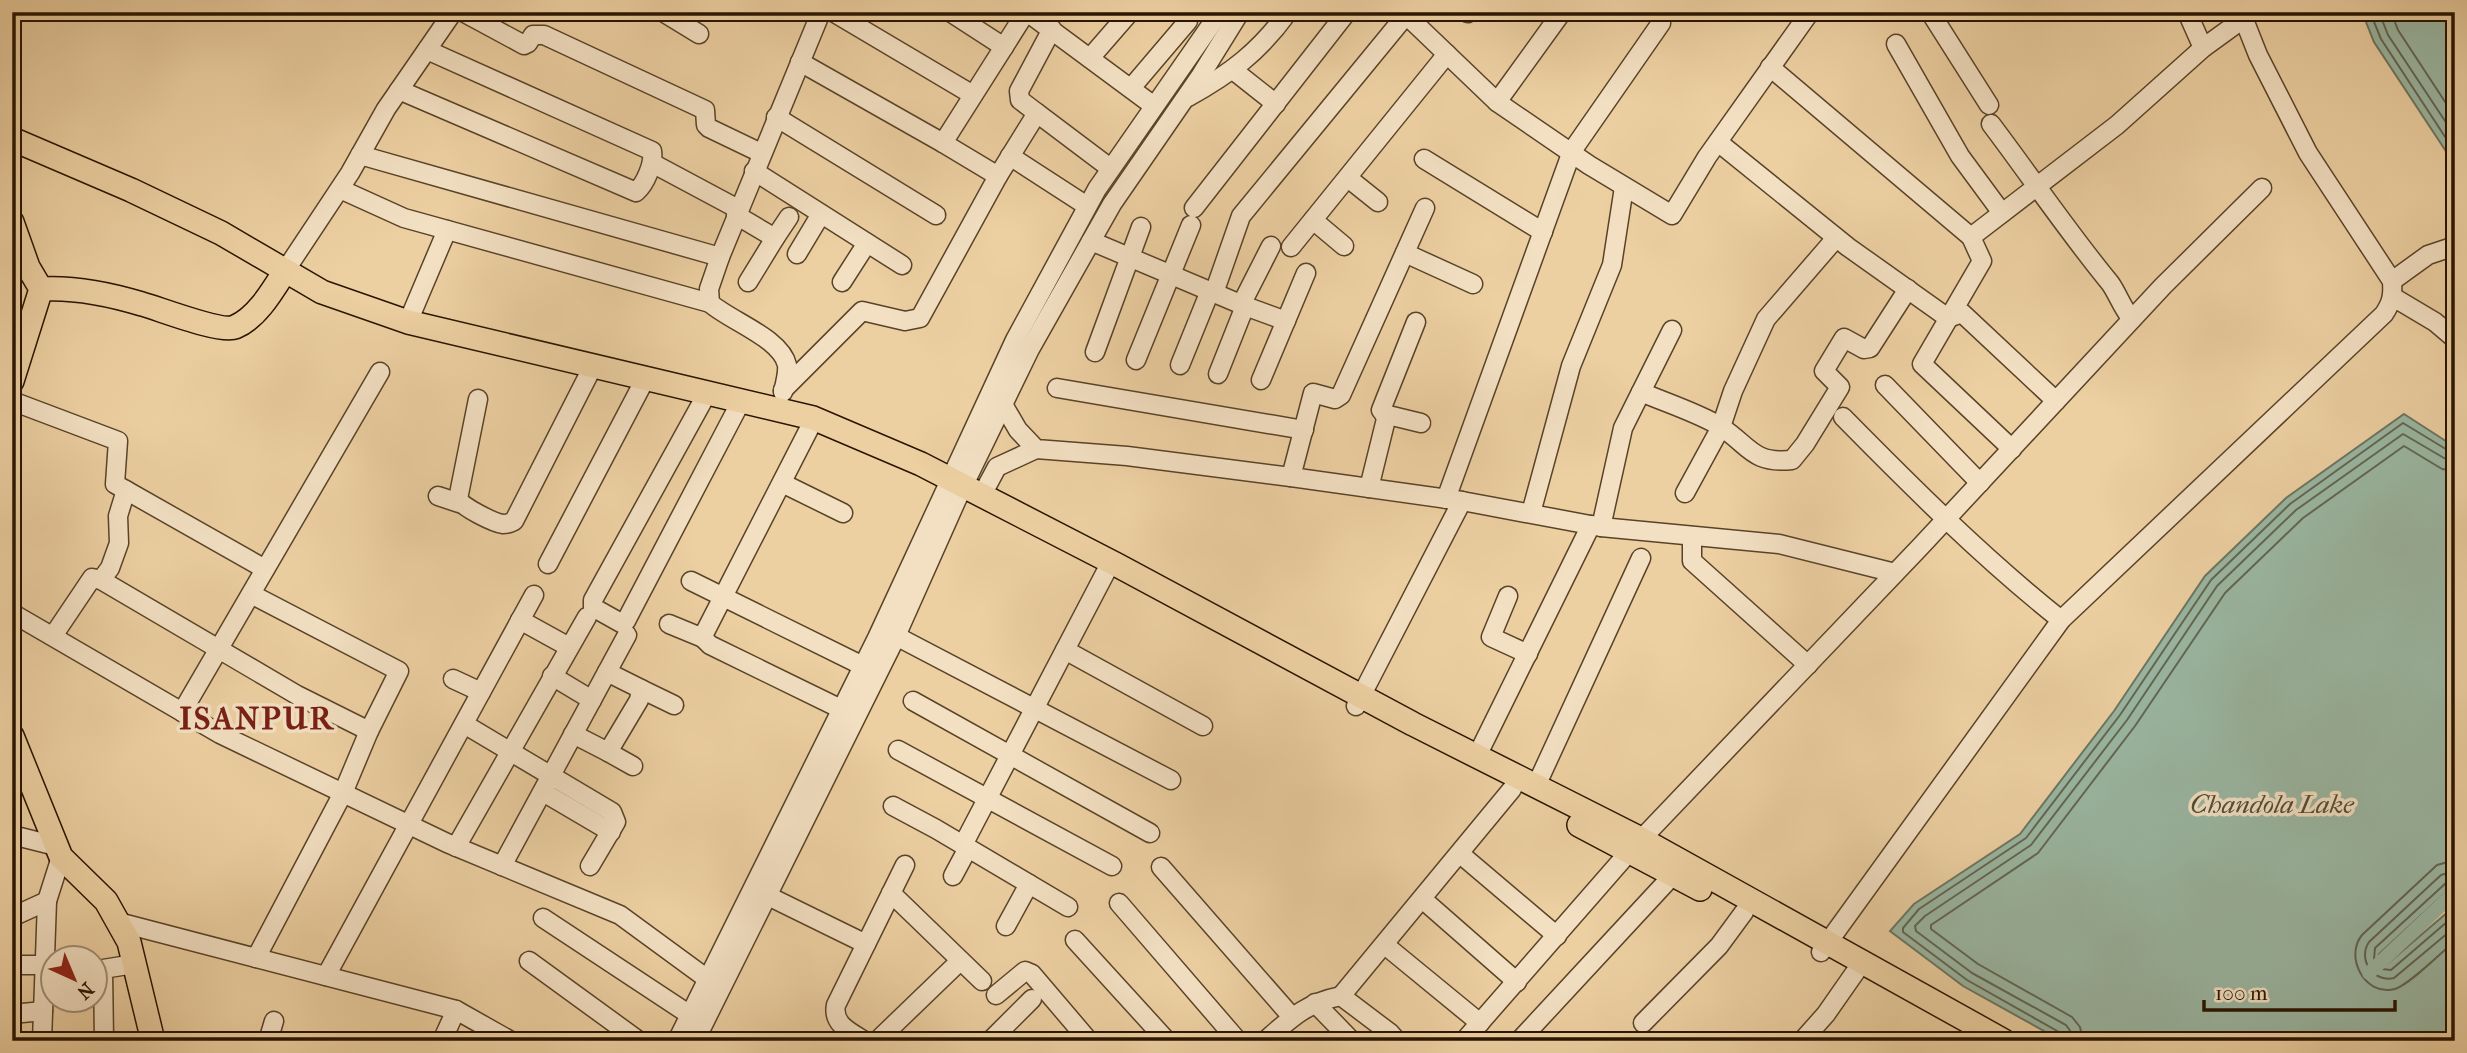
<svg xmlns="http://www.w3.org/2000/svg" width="2467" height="1053" font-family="'IM FELL French Canon',serif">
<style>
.water{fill:#9ab7a3;stroke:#6c7662;stroke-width:2}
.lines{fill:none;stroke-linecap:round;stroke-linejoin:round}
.shore{stroke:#616652;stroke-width:2}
.canal{stroke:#9ab7a3;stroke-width:14}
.minor-casing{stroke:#594328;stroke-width:21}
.major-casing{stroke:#281400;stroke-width:26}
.minor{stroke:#f3e0c3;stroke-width:18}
.major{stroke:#edd0a2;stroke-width:23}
.labels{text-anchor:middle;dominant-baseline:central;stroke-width:7;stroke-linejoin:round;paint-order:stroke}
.water-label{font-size:26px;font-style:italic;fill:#504d39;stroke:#f3e0c3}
.district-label{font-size:32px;font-weight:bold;letter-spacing:2px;fill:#7a1f14;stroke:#f3e0c3}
</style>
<rect width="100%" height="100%" fill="#edd0a2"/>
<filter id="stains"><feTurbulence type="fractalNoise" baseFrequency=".00286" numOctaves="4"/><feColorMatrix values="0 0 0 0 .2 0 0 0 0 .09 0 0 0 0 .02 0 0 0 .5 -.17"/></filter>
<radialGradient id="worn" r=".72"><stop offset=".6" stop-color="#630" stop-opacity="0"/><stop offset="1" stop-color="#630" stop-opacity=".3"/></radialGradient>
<!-- water -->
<g class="water">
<path d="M2362 12H2455V165L2374 42Z"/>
<path d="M2404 414 2455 447V884L2379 954 2387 964 2455 906V1041H2062L1963 986 1890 931 1914 904 2020 834 2114 711 2205 576 2286 498Z"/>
</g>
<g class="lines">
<!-- shore -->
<g class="shore">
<path d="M2370 12 2381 39 2455 152"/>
<path d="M2379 12 2388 35 2455 136"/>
<path d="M2391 12 2398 30 2455 117"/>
<path d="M2455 860 2437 865 2362 935C2344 957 2365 997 2395 989 2409 985 2442 952 2455 941"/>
<path d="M2455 871 2441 875 2369 942C2357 960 2374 983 2394 978L2455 927"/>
<path d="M2455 880 2447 882 2375 948 2374 959 2382 969 2391 970 2455 915"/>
<path d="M2063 1041 2059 1032 1967 980 1903 932V928L1919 909 2026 838 2120 715 2211 580 2290 504 2403 423 2449 451 2455 452"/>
<path d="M2072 1041 2071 1032 2066 1025 1972 973 1916 931 1915 926 1925 916 2031 845 2127 720 2217 586 2296 510 2403 434 2444 458 2455 461"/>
<path d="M2083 1041 2080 1027 2072 1017 1978 964 1931 929V925L2038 853 2135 726 2225 593 2303 518 2404 446 2442 469 2455 471"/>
</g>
<!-- canal -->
<path class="canal" d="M2369 973 2455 892"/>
<defs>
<g id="minor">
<path d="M463 12 524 45 528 43 533 35H544L705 110 706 125 709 128 761 153"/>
<path d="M663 12 699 34"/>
<path d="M833 12 973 95"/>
<path d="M950 12 1004 47"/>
<path d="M1027 12 1154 106"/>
<path d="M1403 12 1497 102 1589 165 1672 215 1707 157 1810 12"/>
<path d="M1466 12 1468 13"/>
<path d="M1930 12 1989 105"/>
<path d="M2187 12 2203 48"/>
<path d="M1896 44 1960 156 2002 213"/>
<path d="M1090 58 1130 12"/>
<path d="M800 62 943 143 1026 12"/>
<path d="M1770 67 1971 237 1982 261 1922 364 2012 449"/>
<path d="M1233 70 1276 104"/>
<path d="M1131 88 1188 21"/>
<path d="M399 90 636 192C646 183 654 163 652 151L427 50"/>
<path d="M1188 97C1230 74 1260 51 1288 12"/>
<path d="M1497 102 1562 12"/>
<path d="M1037 113 1020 100 1019 91 1052 29"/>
<path d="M776 117 936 215"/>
<path d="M1991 124C2031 177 2068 232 2110 283 2118 294 2123 310 2132 319"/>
<path d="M1718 142 1848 247 1948 318 1962 313 2056 401"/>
<path d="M943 143 998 176"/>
<path d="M360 155 720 257"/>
<path d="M1010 156 1087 206"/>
<path d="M1424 159 1543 232"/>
<path d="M652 163 738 209"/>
<path d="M754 171 902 265"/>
<path d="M1348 178 1378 202"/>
<path d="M340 189 404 218 710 303"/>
<path d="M1194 208 1347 12"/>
<path d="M736 215 775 238 748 282"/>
<path d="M1313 220 1344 246"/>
<path d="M1971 237 2117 125 2203 48 2243 19"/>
<path d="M775 238 789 217"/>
<path d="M1091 241 1245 306 1286 321"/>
<path d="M1291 247 1447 54"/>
<path d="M1405 253 1473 284"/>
<path d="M797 254 821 214"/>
<path d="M285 271 350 173 386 109 453 12"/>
<path d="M2392 281 2428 255 2455 246"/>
<path d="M842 282 867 243"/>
<path d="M1214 293 1241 216 1406 15"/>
<path d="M2393 297 2435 322 2455 339"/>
<path d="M1241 305 1271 246"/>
<path d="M408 322 447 230"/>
<path d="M1416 322 1381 410 1384 414 1421 423"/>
<path d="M1095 352 1141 227"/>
<path d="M1136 360 1191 225"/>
<path d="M1180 365 1210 291"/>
<path d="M1218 374 1245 306"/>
<path d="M1261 380 1306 273"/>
<path d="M1885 385 1980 483"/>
<path d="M1057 388 1304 430"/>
<path d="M783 390 862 311 905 321 920 318 998 176 1037 113 1110 168"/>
<path d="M783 392C785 384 788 373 787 365 781 338 730 321 710 303L709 289 720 257 821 12"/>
<path d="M1641 392C1664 402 1701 414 1721 427 1750 446 1752 464 1792 460L1805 444 1840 387 1824 371 1844 338 1864 349 1870 348 1908 289"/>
<path d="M705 397 593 600V607L596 609 621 623 626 621 628 617 738 407"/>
<path d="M478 399 458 499C462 507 494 523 503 524 509 524 510 523 514 521L590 372"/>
<path d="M12 401 118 441 115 484 265 569"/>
<path d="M1004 406 1018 430 1036 449 1127 456 1291 477 1462 501 1601 527 1779 544 1895 573"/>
<path d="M1843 417C1913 488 1983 558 2061 620"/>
<path d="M809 429 705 632 703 638 710 645 841 709"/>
<path d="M1291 477 1313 393 1335 399 1341 395 1425 208"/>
<path d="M782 483 843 513"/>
<path d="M1369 488 1387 415"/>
<path d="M1685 493 1721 427 1733 391 1766 319 1836 238"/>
<path d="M982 495 997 467 1036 449"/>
<path d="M438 496 459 503"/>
<path d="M1446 499 1572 151 1661 23 1658 12"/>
<path d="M1531 513 1571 366 1612 265 1624 187"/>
<path d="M1601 527 1623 428 1672 330"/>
<path d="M1692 536V561L1808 665"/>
<path d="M548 564 642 385"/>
<path d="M101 580 110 568 119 543 118 516 126 490"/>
<path d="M691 581 863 666"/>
<path d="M251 594 399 671 369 731 343 793 256 958"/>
<path d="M1508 596 1491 637 1528 654"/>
<path d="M12 613 220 734 447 843 620 915 706 978 717 983"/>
<path d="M520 620 569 647"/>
<path d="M669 624 703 638"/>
<path d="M53 636 92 578 101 580 297 695 369 731"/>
<path d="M896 636 1171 780"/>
<path d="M1065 650 1203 726"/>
<path d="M552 676 592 700"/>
<path d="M453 679 481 692"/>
<path d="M641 689 674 705"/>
<path d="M913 701 1150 833"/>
<path d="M1356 706 1462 501"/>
<path d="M182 712 380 372"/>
<path d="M464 724 612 812 616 822 590 866"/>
<path d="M573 734 608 752 639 700 641 689 607 672"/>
<path d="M898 750 1112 866"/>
<path d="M608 752 633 766"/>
<path d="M1477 756 1591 525"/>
<path d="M1536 786 1641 558"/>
<path d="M543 792 611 832"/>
<path d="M893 806 936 829 1068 907"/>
<path d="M12 835 56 846"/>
<path d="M963 845 1111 562"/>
<path d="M456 847 587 617"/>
<path d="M1465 858 1557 936"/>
<path d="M502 866 627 635"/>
<path d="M1161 867 1292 1017"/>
<path d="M953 876 968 848"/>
<path d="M891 893 982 981"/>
<path d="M766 895 866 944"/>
<path d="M1119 903 1238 1041"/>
<path d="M1428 904 1517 982"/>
<path d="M12 917 47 901 61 857"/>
<path d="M543 918 690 1015"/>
<path d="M118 922 456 1010 511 1041"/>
<path d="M1006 926 1029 884"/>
<path d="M1075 940 1167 1041"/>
<path d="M1391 950 1480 1023"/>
<path d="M1821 952 2061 620 2384 314C2392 302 2393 295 2392 281L2308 153 2258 55 2241 12"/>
<path d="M529 961 639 1041"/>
<path d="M12 965H44"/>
<path d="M326 976 534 595"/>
<path d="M996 995 1025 971 1032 974 1089 1041"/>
<path d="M1341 996 1512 789"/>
<path d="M1315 1003 1352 1041"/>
<path d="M12 1014 43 1011"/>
<path d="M1643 1023 1719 946 1744 912"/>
<path d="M42 1041 47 901"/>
<path d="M104 1041 103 969 134 964"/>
<path d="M268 1041 274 1021"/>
<path d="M442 1041 456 1010"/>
<path d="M677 1041 877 638 1015 340 1097 189 1220 12"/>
<path d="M695 1041 892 645 958 497 1030 349 1112 204 1201 75 1240 12"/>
<path d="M865 1041C850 1032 832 1024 836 1005L905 865"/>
<path d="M877 1041 960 961"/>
<path d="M990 1041 1032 999"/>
<path d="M1265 1041C1291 1018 1306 1003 1341 996L1390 1033 1397 1041"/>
<path d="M1464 1041 1629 852 1921 546 2163 286 2262 188"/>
<path d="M1519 1041 1673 875"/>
<path d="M1802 1041 1826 1014 1856 971"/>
</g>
<g id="major">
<path d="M12 139 131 190 221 233 322 292 408 322 813 418 921 464 1117 565 1413 724 1643 840 2004 1041"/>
<path d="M12 222 28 267 41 289 12 381"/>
<path d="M41 289C75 287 109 294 142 304 160 309 221 333 235 327 257 318 273 290 285 271"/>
<path d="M12 736 61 857 106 901 129 942 153 1041"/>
<path d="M1579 825 1700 889"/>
</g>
</defs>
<!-- minor casing -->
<use href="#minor" class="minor-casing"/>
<!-- major casing -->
<use href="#major" class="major-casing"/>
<!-- minor -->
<use href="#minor" class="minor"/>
<!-- major -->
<use href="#major" class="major"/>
</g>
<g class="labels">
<!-- water labels -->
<g class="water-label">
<text x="2272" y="804">Chandola Lake</text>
</g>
<!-- district labels -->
<g class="district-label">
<text x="257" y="718">ISANPUR</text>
</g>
</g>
<!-- margin -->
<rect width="2467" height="1053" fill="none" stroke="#edd0a2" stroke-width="42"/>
<rect x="14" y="14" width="2439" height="1025" fill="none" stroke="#281400" stroke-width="3.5"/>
<rect x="21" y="21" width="2425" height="1011" fill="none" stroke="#281400" stroke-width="2"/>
<!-- north arrow -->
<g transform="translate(74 979) rotate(136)"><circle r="33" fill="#f3e0c3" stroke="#a28e75" stroke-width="2"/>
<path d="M0-5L12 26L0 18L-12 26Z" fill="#8f2418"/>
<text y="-10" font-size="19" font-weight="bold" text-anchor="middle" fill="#281400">N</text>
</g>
<!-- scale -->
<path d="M2204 1000v10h191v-10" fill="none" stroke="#281400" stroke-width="3.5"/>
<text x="2215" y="1000" font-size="21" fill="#281400" stroke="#f3e0c3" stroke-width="5" paint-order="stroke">100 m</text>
<rect width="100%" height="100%" filter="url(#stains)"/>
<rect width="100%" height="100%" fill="url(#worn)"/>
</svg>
